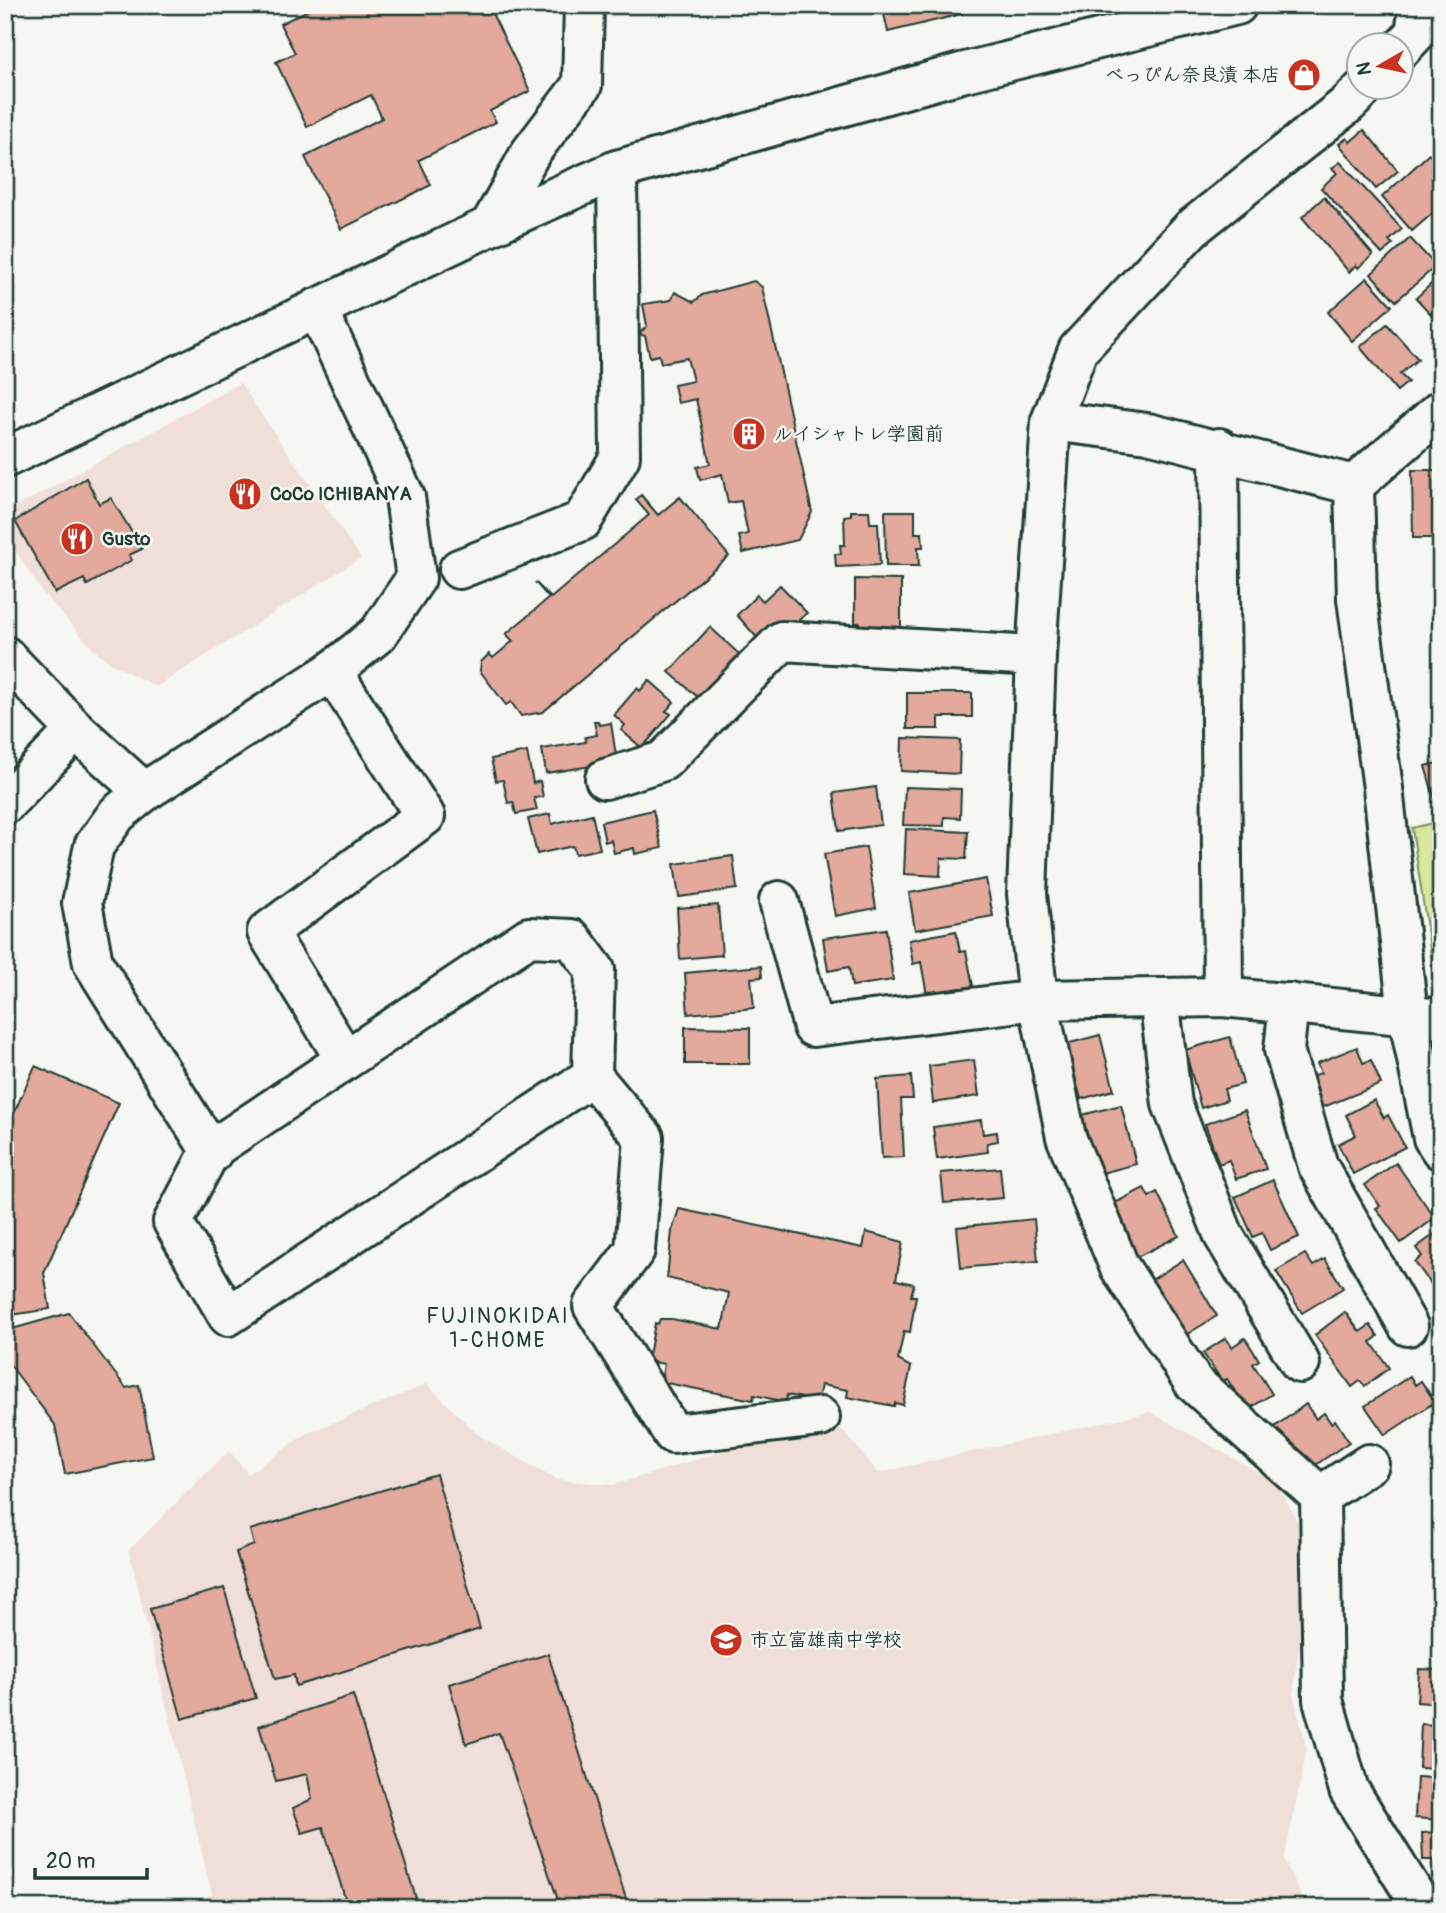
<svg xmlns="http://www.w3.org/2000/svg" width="1446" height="1913" font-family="Pangolin,'Klee One',sans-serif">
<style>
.built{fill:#f0dfd8}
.green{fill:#d8e79b;stroke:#7c9268;stroke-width:2}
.building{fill:#e2a99c;stroke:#1f3d34;stroke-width:2}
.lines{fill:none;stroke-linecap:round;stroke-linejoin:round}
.minor-casing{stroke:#1f3d34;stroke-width:44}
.minor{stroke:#f6f6f2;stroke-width:38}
.labels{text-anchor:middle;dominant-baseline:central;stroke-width:5;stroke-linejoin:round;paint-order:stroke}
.poi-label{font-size:19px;font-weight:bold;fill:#1f3d34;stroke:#f6f6f2;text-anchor:start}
.neighbourhood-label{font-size:21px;letter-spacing:2px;fill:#1f3d34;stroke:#f6f6f2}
</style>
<rect width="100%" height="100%" fill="#f6f6f2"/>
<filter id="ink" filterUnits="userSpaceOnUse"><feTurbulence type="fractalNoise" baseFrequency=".0143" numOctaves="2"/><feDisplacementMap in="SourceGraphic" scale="14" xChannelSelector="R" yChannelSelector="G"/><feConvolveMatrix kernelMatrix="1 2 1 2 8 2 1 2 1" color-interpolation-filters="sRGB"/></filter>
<g filter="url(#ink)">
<!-- built -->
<g class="built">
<path d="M240 383 361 558 156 687 112 664 93 649 42 592 5 534V513Z"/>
<path d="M427 1384 477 1434 556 1480 613 1485 793 1430 841 1428 878 1473 1150 1412 1276 1482 1302 1530 1308 1585 1293 1694 1307 1749 1284 1860 1307 1908H177L212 1895 129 1550 229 1451 248 1474 306 1434Z"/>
</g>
<!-- green -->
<path class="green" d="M1441 821V990L1436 989 1412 828Z"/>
<!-- building -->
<g class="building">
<path d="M318 5H488L530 91 490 111 496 122 419 160 431 185 341 229 305 157 382 118 371 95 307 127 276 62 295 53 280 24Z"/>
<path d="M882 5H960L962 14 888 32Z"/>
<path d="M1364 130 1398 171 1376 189 1339 144 1347 138 1350 142Z"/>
<path d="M1429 154 1441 166V206L1412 231 1382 197Z"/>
<path d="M1340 162 1402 229 1389 241 1393 244 1382 254 1321 188 1337 173 1332 168Z"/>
<path d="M1324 197 1373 255 1358 268 1356 265 1349 272 1302 217Z"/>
<path d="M1410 238 1436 266 1396 301 1371 274Z"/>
<path d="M1441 275V325L1416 298Z"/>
<path d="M1367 278 1392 306 1352 341 1328 312Z"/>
<path d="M754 281 762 287 812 512 798 540 743 553 739 536 748 534 741 501 728 503 722 474 700 480 697 467 710 464 696 399 678 403 674 385 693 381 687 358 661 363 659 355 650 357 645 336 639 334 647 326 643 304 671 300 675 292 694 302 702 295Z"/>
<path d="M1387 324 1418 359 1400 374 1408 382 1397 391 1360 347Z"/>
<path d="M1412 470H1441V538H1413Z"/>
<path d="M86 478 99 504 111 498 142 549 129 555 132 560 87 585 84 579 55 593 15 521Z"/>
<path d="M641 495 658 515 680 497 729 556 543 712 521 716 511 702 506 705 480 671 481 662 489 654 493 658 513 641 506 634 549 598 535 582 551 598 649 515 636 500Z"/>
<path d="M851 511H869L870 523H878L880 565 836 567 835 554H841L840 545H845L844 516 851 515Z"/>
<path d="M885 511H915V533H922L923 547H918L919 566H886Z"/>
<path d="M855 579 901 580V628H860V623H855Z"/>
<path d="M780 585 807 613 793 625 789 621 773 636 759 640 737 615 757 595 763 601Z"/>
<path d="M710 627 739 654 699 698 669 672Z"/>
<path d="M649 680 674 702 666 711 671 714 642 748 621 730 625 725 614 715 637 688 640 691Z"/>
<path d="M907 693H972V717H939V729H907Z"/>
<path d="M594 721H598L599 725 611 723 616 756 597 759 598 765 546 773 542 749 586 742 585 737 597 735Z"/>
<path d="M902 738 960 740 959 774 901 771Z"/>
<path d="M527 752 533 783 540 781 543 797 534 798 537 810 516 814 513 802 508 803 503 780 496 781 491 759Z"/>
<path d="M1441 762V802L1436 804 1425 766Z"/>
<path d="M876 787 881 825 839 831 834 793Z"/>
<path d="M905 787 961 789 960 818 944 817V826L903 825Z"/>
<path d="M653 810 662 848 635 854 634 848 614 853 611 840 605 842 601 822Z"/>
<path d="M550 814 552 824 592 814 600 849 575 854 573 846 537 854 528 819Z"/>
<path d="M906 829 968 832 966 859 941 858 940 876 904 874Z"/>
<path d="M866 847 876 908 835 916 824 854Z"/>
<path d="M733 856 737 889 679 897 674 864Z"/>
<path d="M986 879 993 916 915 930 909 893Z"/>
<path d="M718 905 722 955 680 959 677 908Z"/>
<path d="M886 929 893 980 852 986 849 967 828 971 823 938Z"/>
<path d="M956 931 960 952 966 951 973 986 927 995 921 962 913 964 909 940Z"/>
<path d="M761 966 762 977 751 978 754 1008 688 1014 685 973Z"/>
<path d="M685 1027 750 1028V1064H685Z"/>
<path d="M1100 1035 1114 1090 1081 1099 1066 1044Z"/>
<path d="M1230 1037 1243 1084 1224 1089 1227 1100 1201 1108 1185 1050Z"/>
<path d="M1357 1047 1363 1063 1371 1060 1381 1084 1321 1108 1309 1077 1321 1073 1317 1063Z"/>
<path d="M974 1060 979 1096 933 1103 929 1066Z"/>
<path d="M35 1066 119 1103 44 1273 50 1309 5 1316V1133Z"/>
<path d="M911 1076 913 1099H901L904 1157 882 1158 877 1079Z"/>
<path d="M1374 1100 1384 1118 1388 1115 1405 1147 1353 1174 1338 1144 1356 1135 1346 1115Z"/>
<path d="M1121 1105 1136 1164 1098 1174 1082 1115Z"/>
<path d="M1245 1110 1266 1169 1236 1179 1229 1160 1219 1164 1205 1124Z"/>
<path d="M981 1120 983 1134 997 1132 998 1141 987 1143 988 1152 937 1159 933 1127Z"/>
<path d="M1396 1163 1435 1218 1401 1243 1376 1208 1380 1206 1365 1185Z"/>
<path d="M1000 1168 1003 1198 944 1203 941 1173Z"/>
<path d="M1273 1180 1299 1237 1270 1250 1262 1233 1253 1237 1235 1197Z"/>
<path d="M1144 1188 1149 1197 1157 1192 1179 1236 1137 1257 1111 1205Z"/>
<path d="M679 1209 863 1248 866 1232 903 1242 896 1280 914 1284 911 1296H916L910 1332 904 1331 898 1360 911 1367 903 1405 895 1403 894 1406 847 1397 848 1390 821 1385 818 1401 787 1395 786 1402 754 1395 753 1400 661 1382 664 1364 648 1361 655 1323 658 1324 660 1319H672L722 1329 729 1293 667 1278 672 1231Z"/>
<path d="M1034 1219 1038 1261 961 1268 957 1227Z"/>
<path d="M1440 1230 1441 1231V1298L1415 1262 1422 1256 1416 1248Z"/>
<path d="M1305 1254 1313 1266 1325 1259 1343 1288 1302 1313 1276 1271Z"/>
<path d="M1183 1260 1217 1316 1184 1336 1150 1281Z"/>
<path d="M1345 1312 1360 1332 1370 1325 1378 1336 1371 1342 1389 1368 1365 1386 1360 1381 1352 1387 1315 1335Z"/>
<path d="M69 1313 126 1388 139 1385 153 1457 65 1474 55 1425 5 1358V1331Z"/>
<path d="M1226 1338 1232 1347 1245 1338 1259 1360 1253 1364 1272 1394 1247 1410 1227 1379 1222 1381 1203 1353Z"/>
<path d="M1410 1376 1415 1385 1421 1381 1435 1402 1385 1435 1365 1406Z"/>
<path d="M1306 1404 1316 1419 1324 1413 1331 1423 1335 1420 1349 1442 1307 1471 1272 1429Z"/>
<path d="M436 1474 480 1629 296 1686 294 1675 275 1679 236 1552 254 1545 250 1530Z"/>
<path d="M224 1588 256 1698 182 1719 150 1609Z"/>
<path d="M548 1654 629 1908H561L499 1733 466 1744 449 1684Z"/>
<path d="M1419 1669 1441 1670V1704L1417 1702Z"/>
<path d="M353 1695 419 1908H348L323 1827 302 1833 293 1808 312 1799 307 1774 276 1781 259 1726Z"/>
<path d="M1421 1724 1435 1725V1738H1441V1769L1419 1768Z"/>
<path d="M1417 1777 1434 1778 1432 1803 1441 1804V1820L1415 1818Z"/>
<path d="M1441 1832V1860H1423L1422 1833Z"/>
</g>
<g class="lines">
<defs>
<g id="minor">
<path d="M1400 50 1415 34 1419 5"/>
<path d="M1364 88 1348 104 1191 229 1078 350 1051 421 1036 656 1027 894 1038 1000 1066 1137 1119 1266 1194 1383 1320 1496 1323 1700 1349 1790 1419 1902 1417 1908"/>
<path d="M490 226 531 152 582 85 584 5"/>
<path d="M1051 421 1148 433 1354 485 1357 599 1383 788 1408 1015 1433 1138 1441 1150"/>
<path d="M1219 448 1223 997"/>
<path d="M5 458 490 226 617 170 961 73 1237 5"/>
<path d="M1354 485 1441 410"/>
<path d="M459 569 582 521 620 457 617 170"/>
<path d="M5 656 76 730 144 792"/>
<path d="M332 671 425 816 267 932 345 1059"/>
<path d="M605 779 663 761 782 641 1036 656"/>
<path d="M5 804 76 730"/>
<path d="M779 901 813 1027 1038 1000 1159 998 1223 997 1441 1019"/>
<path d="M529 937 572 939 595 970 592 1076 228 1316 173 1222 211 1150Z"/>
<path d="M1159 998 1172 1104 1224 1236 1300 1363"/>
<path d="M1289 1003 1284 1050 1318 1166 1408 1326"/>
<path d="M592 1076 644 1138 635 1250 593 1306 673 1434 820 1417"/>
<path d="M212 1153 93 963 82 903 94 846 117 814 144 792 332 671 378 634 416 578 405 497 317 308"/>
<path d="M1320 1496 1369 1464"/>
</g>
</defs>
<!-- minor casing -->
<use href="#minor" class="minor-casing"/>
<!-- minor -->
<use href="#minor" class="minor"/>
</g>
</g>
<!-- icons -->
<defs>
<symbol id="shop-disc" viewBox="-11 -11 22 22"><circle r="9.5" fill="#c8321e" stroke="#f6f6f2"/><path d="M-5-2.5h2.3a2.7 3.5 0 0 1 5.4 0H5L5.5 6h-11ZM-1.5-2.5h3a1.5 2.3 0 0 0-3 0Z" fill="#fff"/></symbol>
<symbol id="building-disc" viewBox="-11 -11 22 22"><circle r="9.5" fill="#c8321e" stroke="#f6f6f2"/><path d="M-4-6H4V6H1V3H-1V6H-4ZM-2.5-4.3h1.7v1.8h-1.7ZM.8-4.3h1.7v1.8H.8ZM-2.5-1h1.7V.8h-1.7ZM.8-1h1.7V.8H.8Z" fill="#fff"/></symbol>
<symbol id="restaurant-disc" viewBox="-11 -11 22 22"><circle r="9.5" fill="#c8321e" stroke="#f6f6f2"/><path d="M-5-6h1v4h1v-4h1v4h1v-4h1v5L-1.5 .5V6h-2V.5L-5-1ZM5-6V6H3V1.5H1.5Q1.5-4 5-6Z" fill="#fff"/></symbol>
<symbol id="school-disc" viewBox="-11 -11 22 22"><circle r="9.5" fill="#c8321e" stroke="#f6f6f2"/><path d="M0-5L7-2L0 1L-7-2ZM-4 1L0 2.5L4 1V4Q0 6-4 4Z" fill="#fff"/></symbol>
</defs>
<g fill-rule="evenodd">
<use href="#shop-disc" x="1285" y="56" width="38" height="38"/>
<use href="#building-disc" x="730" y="415" width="38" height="38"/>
<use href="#restaurant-disc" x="226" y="475" width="38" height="38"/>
<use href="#restaurant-disc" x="58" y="520" width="38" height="38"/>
<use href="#school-disc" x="707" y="1621" width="38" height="38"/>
</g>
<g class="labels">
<!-- poi labels -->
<g class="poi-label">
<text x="1280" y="75" text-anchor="end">べっぴん奈良漬 本店</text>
<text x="774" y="434">ルイシャトレ学園前</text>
<text x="270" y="494">CoCo ICHIBANYA</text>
<text x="102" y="539">Gusto</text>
<text x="750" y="1640">市立富雄南中学校</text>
</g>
<!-- neighbourhood labels -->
<g class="neighbourhood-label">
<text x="498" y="1316">FUJINOKIDAI<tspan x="498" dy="24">1-CHOME</tspan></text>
</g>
</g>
<!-- margin -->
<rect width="1446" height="1913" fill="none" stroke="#f6f6f2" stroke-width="28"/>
<rect x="14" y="14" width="1418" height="1885" fill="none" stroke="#1f3d34" stroke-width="2.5" filter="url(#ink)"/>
<!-- north arrow -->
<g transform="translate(1380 66) rotate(261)"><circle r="33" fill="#f6f6f2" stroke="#a0aca6" stroke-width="2"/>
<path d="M0-5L12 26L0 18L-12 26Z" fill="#c8321e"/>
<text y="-10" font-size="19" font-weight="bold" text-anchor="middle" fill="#1f3d34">N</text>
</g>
<!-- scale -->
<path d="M35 1868v10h112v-10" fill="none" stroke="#1f3d34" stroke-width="3.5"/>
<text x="46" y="1868" font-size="21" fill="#1f3d34" stroke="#f6f6f2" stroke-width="5" paint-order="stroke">20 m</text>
</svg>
